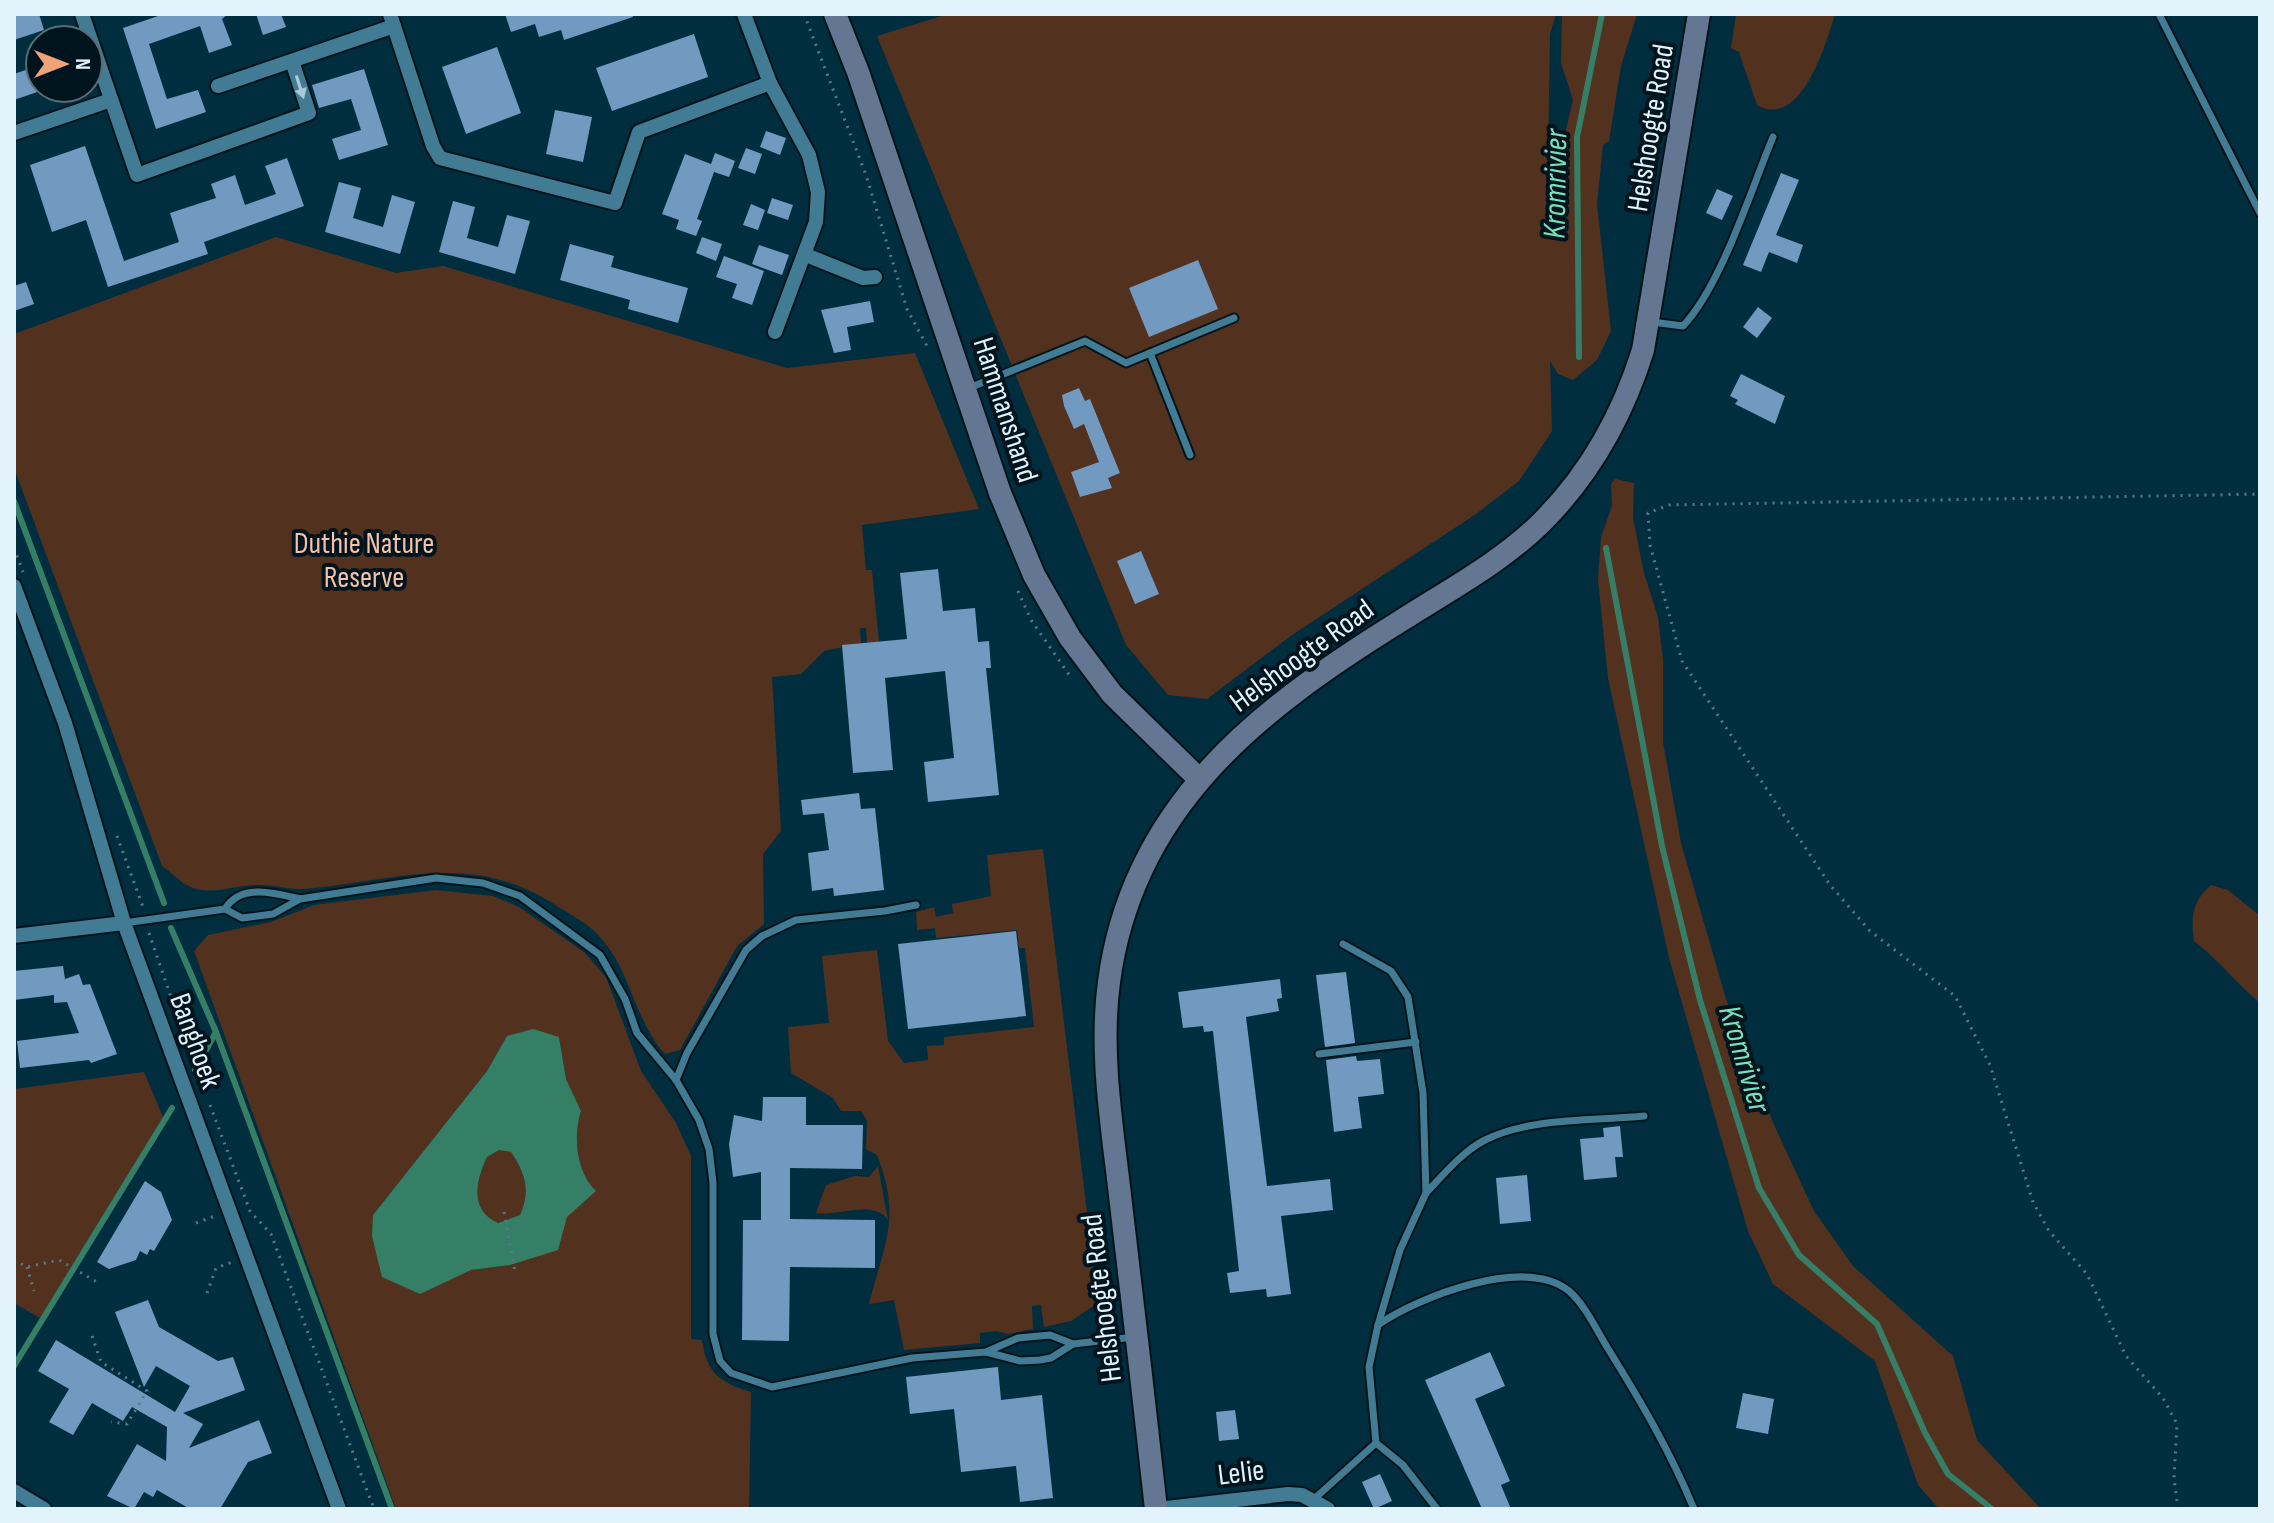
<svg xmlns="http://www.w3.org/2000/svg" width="2274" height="1523" font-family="'Sofia Sans Condensed',sans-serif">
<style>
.green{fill:#53311f;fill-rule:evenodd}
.water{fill:#367f67;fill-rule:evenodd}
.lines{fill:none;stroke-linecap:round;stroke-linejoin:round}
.stream{stroke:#367f67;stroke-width:6}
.building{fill:#7299bf}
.lane-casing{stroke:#03141b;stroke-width:11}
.street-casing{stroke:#03141b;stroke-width:18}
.secondary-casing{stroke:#03141b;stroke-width:26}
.path{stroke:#587a88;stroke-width:3;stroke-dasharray:2 6;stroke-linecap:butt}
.lane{stroke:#427b94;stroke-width:7}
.street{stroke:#427b94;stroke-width:14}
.secondary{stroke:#637692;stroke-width:22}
.oneway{fill:#aac9d8}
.labels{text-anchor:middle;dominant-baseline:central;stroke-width:8;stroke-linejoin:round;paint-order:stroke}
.street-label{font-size:30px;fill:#e2f3fc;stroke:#00141e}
.park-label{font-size:30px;fill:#f5c2a9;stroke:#00141e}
.water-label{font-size:32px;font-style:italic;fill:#79e2bd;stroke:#00141e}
</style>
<rect width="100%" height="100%" fill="#002e3f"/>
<!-- green -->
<g class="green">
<path d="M948 14H1556L1550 34 1548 156 1564 138 1573 100 1561 63 1562 14H1637L1621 66 1609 141 1603 145 1597 204 1611 331 1597 360 1573 380 1558 374 1550 361 1552 431 1519 481 1476 514 1292 635 1207 699 1168 695 1126 645 877 36Z"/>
<path d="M1736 14H1835C1826 44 1801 130 1757 105L1739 52 1731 48Z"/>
<path d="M276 237 396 273 443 266 787 368 915 353 979 509 862 525 866 570H872L879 642 867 643 866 628H860L861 643 824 651 801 674 772 677 781 831 763 854 764 924 737 946 680 1050 665 1054C632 1018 632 966 593 930 583 921 569 914 557 906 471 850 399 880 305 889 289 890 273 884 257 885 236 885 211 896 191 887 181 883 171 872 162 866L14 468V334Z"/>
<path d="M1615 479 1634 483 1633 518 1644 573 1658 617 1663 660V742L1681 843 1726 999 1774 1125 1814 1211 1853 1266 1953 1356 1977 1440 2041 1509H1939L1918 1485 1875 1361 1773 1284 1748 1231 1669 958 1608 678 1598 580 1601 537 1612 506 1611 484Z"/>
<path d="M1043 849 1098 1303 1071 1321 1044 1327 1041 1305 1032 1306 1033 1329 1008 1334 996 1331 980 1333V1343L904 1350 894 1300 869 1304C884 1243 902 1219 877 1155L866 1149 867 1121 861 1111H841L833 1098 791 1073 788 1027 829 1023 822 956 877 950 888 1041 904 1063 928 1060 927 1046 944 1045V1037L1034 1027 1025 948H1019L1017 930 936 938 935 928 917 930 916 912 934 907 936 917 953 913 952 904 991 896 987 855Z"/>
<path d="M2211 885 2228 890 2260 916V1003C2235 982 2221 962 2194 941 2191 916 2192 902 2211 885Z"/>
<path d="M436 890 493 896 519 907 584 952 606 977 641 1071 676 1123 691 1156V1339L702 1340C706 1373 721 1383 751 1392L749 1509H396L194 951 208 935 271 922 314 905ZM507 1036 559 1037 566 1079 581 1111C573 1136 576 1172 595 1191L510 1265 471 1270 373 1215 487 1071Z"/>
<path d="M144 1072 163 1117 40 1318 14 1303V1089Z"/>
<path d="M500 1149 511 1152C525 1173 531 1190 520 1215L498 1223C469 1210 476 1181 487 1157Z"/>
<path d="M878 1166 888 1220C873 1199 838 1217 816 1213L826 1185 855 1176 869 1177Z"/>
</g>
<!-- water -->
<path class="water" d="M533 1029 559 1037 566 1079 581 1111C573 1136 576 1172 596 1191L567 1217 558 1250 510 1265 471 1270 420 1294 382 1277 372 1236 373 1215 487 1071 507 1036ZM499 1150 511 1152C525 1173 531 1190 520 1215L498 1223C469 1210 476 1181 487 1157Z"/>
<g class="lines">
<!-- stream -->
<g class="stream">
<path d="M1579 357 1577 137 1602 14"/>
<path d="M14 501 164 903"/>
<path d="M1606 548 1662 846 1700 1000 1759 1188 1799 1255 1877 1324 1925 1433 1948 1474 1992 1509"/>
<path d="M171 928 216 1032 392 1509"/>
<path d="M195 1070 216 1032"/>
<path d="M14 1366 172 1108"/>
</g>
</g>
<!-- building -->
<g class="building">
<path d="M14 14H39L44 30 14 40Z"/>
<path d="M164 14H228L222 19 232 45 209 53 200 26 149 44 167 99 198 90 206 112 156 129 123 28Z"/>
<path d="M256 14H281L286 27 263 35Z"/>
<path d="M505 14H632L633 17 564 40 561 30 539 37 535 24 511 32Z"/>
<path d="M694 34 708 77 612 111 596 68Z"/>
<path d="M497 47 521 113 466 134 442 67Z"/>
<path d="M40 65V91L14 100V74Z"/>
<path d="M364 69 388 145 339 160 332 139 361 130 351 99 319 108 312 85Z"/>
<path d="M555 110 592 117 583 162 546 154Z"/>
<path d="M766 131 786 138 780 155 760 147Z"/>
<path d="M85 146 124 261 179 242 170 213 216 198 211 184 235 175 245 205 276 194 265 166 287 158 304 206 204 242 208 254 108 287 86 220 52 232 30 165Z"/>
<path d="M746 148 762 154 755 174 738 168Z"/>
<path d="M715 153 735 161 729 177 714 172 697 219 702 221 696 236 676 229 679 220 662 214 685 154 711 164Z"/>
<path d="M1781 173 1799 180 1776 235 1803 245 1797 263 1769 252 1761 272 1743 265Z"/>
<path d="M339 182 361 188 353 218 383 227 392 195 415 202 400 254 325 232Z"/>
<path d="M1717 189 1733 196 1722 220 1706 213Z"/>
<path d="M772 198 793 205 788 220 767 213Z"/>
<path d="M453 201 475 207 467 238 498 247 507 215 530 221 515 274 439 252Z"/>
<path d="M751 204 765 210 758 230 743 225Z"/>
<path d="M702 237 722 244 716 261 696 253Z"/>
<path d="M570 244 614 256 611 267 688 288 678 323 628 309 630 300 560 280Z"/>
<path d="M759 245 789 255 782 275 752 264Z"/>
<path d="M724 256 764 271 752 305 732 298 737 284 716 277Z"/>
<path d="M1198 260 1218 309 1149 337 1129 288Z"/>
<path d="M26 282 34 304 14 311V286Z"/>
<path d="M870 301 874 322 847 327 851 350 834 353 821 310Z"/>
<path d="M1758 307 1772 318 1757 338 1743 327Z"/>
<path d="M1741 374 1785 396 1775 424 1735 404 1738 400 1730 396Z"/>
<path d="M1079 388 1085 401 1090 399 1120 473 1108 478 1112 488 1080 497 1071 472 1099 462 1084 424 1074 429 1064 406 1062 395Z"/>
<path d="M1141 551 1159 594 1135 604 1117 561Z"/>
<path d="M938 569 943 611 975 608 978 642 989 641 991 668H986L999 795 928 802 924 762 954 758 945 671 885 678 893 770 853 773 842 645 907 639 900 573Z"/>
<path d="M859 793 861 809 875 808 884 890 834 896 833 888 812 891 808 853 829 850 824 813 803 815 801 800Z"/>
<path d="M1016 931 1026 1016 908 1029 898 944Z"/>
<path d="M63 966 65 979 79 974 83 985 90 984 117 1054 91 1063 89 1060 20 1068 17 1041 79 1033 67 1002 54 1003V995L14 1000V971Z"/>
<path d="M1346 972 1355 1043 1325 1047 1316 975Z"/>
<path d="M1280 979 1282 998 1277 999 1279 1011 1246 1017 1267 1186 1330 1179 1333 1210 1281 1216 1291 1294 1267 1297 1266 1289 1230 1293 1227 1273 1239 1271 1213 1031 1204 1032 1203 1026 1183 1028 1178 992Z"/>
<path d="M1356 1056 1357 1061 1380 1059 1384 1094 1358 1097 1362 1128 1334 1132 1326 1060Z"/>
<path d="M763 1097H806V1125H863L862 1169 790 1168V1219L875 1220V1268L790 1267 789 1341 742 1340 743 1220H761V1172L733 1177 729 1144 734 1115 762 1121Z"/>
<path d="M1620 1126 1623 1157H1615L1617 1177 1584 1180 1580 1139 1604 1137 1603 1128Z"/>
<path d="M1527 1175 1531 1221 1500 1224 1496 1178Z"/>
<path d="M145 1181 161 1192 172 1220 154 1251 150 1249 147 1255 140 1251 136 1260 109 1269 97 1262Z"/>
<path d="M148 1300 159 1327 218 1361 233 1357 245 1390 183 1413 203 1424 189 1448 259 1420 272 1453 248 1462 220 1509H190L157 1490 153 1497 144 1492 134 1509 107 1496 137 1444 166 1461 167 1427 132 1407 123 1421 92 1403 73 1435 49 1422 69 1389 38 1371 56 1340 175 1412 190 1386 156 1366 144 1387 115 1312Z"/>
<path d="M1490 1352 1505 1386 1475 1399 1510 1481 1501 1485 1511 1509H1482L1425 1380Z"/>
<path d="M998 1367 1001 1400 1042 1395 1053 1498 1020 1502 1016 1466 961 1472 954 1409 910 1414 906 1377Z"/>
<path d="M1743 1393 1774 1399 1768 1434 1736 1428Z"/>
<path d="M1235 1410 1239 1439 1219 1441 1216 1412Z"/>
<path d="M1380 1474 1392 1501 1374 1509 1362 1482Z"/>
</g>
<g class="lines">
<defs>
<g id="lane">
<path d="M2159 14 2260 213"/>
<path d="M1652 322 1683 326C1722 284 1750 192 1773 137"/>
<path d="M1150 353 1190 455"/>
<path d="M969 388 1085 341 1126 363 1234 318"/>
<path d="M225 909C241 883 275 893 300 899"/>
<path d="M124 923 225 909 242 918 273 914 300 899 436 878 483 883 520 896 600 955 625 999 637 1033 676 1080 699 1120 709 1149 713 1183V1334L720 1361 731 1373 772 1387 912 1358 986 1352 1018 1338 1050 1335 1073 1344"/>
<path d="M1343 944 1391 971 1408 997 1423 1093 1426 1193 1400 1250 1378 1325"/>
<path d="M1319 1054 1416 1042"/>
<path d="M676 1080 687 1053 746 950 762 936 796 920 885 911 916 905"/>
<path d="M1426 1193C1443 1175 1463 1151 1485 1140 1531 1117 1594 1121 1644 1116"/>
<path d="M986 1352 1020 1361 1040 1360 1051 1358 1073 1344 1134 1337"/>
<path d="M1376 1443 1403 1465 1437 1509"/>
<path d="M1313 1500 1376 1443 1369 1367 1378 1325C1418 1297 1525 1255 1569 1291 1585 1305 1596 1329 1607 1347 1640 1400 1670 1451 1694 1509"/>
</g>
<g id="street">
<path d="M82 14 137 175 309 113 292 61"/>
<path d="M390 14 433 146 440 158 615 203 639 132 770 83"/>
<path d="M744 14 770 83 809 155 818 192 816 222 775 332"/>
<path d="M218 86 394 26"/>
<path d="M14 133 111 100"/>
<path d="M806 255 863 278 875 277"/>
<path d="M14 586 65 723 124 923 339 1509"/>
<path d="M14 936 124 923"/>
<path d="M14 1491 44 1509"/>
<path d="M1158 1509 1288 1494 1302 1495 1328 1509"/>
</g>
<g id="secondary">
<path d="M835 14 858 72 1000 493 1034 575 1070 638 1112 694 1199 779"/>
<path d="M1156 1509C1145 1407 1133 1306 1121 1204 1113 1131 1099 1055 1109 982 1132 806 1259 709 1399 622 1447 591 1502 562 1542 522 1590 474 1623 414 1643 350L1699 14"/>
</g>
</defs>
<!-- lane casing -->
<use href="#lane" class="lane-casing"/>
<!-- street casing -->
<use href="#street" class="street-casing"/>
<!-- secondary casing -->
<use href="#secondary" class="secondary-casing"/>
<!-- path -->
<g class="path">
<path d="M804 14 866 175 907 309 927 346"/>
<path d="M14 548 23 572"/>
<path d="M1018 591 1031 620 1070 676"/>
<path d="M117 836 143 907"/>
<path d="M149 933 174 1006"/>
<path d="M210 1105 250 1211 271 1234 374 1509"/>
<path d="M504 1212 515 1272"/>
<path d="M196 1223 215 1216"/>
<path d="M14 1260 27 1267 59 1260 97 1282"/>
<path d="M27 1267 34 1291"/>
<path d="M207 1293 216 1268 232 1262"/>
<path d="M92 1336 101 1362 147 1391 127 1424 111 1422"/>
<path d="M2178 1509 2174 1478 2177 1424 2163 1398 2126 1356 2087 1274 2049 1231 2033 1202 1990 1065 1955 996 1870 931 1830 885 1682 661 1650 545 1648 513 1669 505 2260 494"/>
</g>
<!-- lane -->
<use href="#lane" class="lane"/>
<!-- street -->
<use href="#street" class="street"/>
<!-- secondary -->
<use href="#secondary" class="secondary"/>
</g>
<!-- one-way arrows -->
<defs><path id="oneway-solid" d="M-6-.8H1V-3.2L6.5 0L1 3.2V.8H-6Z" transform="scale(2)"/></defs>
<use class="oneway" href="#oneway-solid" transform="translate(300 87) rotate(72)"/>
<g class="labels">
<!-- street labels -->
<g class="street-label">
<text transform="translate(1651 128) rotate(-81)">Helshoogte Road</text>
<text transform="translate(1005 410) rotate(72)">Hammanshand</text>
<text transform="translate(1302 656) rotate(-36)">Helshoogte Road</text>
<text transform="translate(195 1041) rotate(70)">Banghoek</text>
<text transform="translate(1102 1298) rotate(-97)">Helshoogte Road</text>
<text transform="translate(1241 1473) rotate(-7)">Lelie</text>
</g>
<!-- park labels -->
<g class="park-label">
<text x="364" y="544">Duthie Nature<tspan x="364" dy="34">Reserve</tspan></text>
</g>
<!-- water labels -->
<g class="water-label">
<text transform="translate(1556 184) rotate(-89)">Kromrivier</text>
<text transform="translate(1744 1059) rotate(73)">Kromrivier</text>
</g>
</g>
<!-- border -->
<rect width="2274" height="1523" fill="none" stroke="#e2f3fc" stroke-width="32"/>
<!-- north arrow -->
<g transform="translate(64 64) rotate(90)"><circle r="38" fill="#00141e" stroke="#5a6d77" stroke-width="2"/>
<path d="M0-6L14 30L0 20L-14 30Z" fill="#f0a279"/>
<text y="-12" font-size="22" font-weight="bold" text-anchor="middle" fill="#e2f3fc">N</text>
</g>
</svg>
